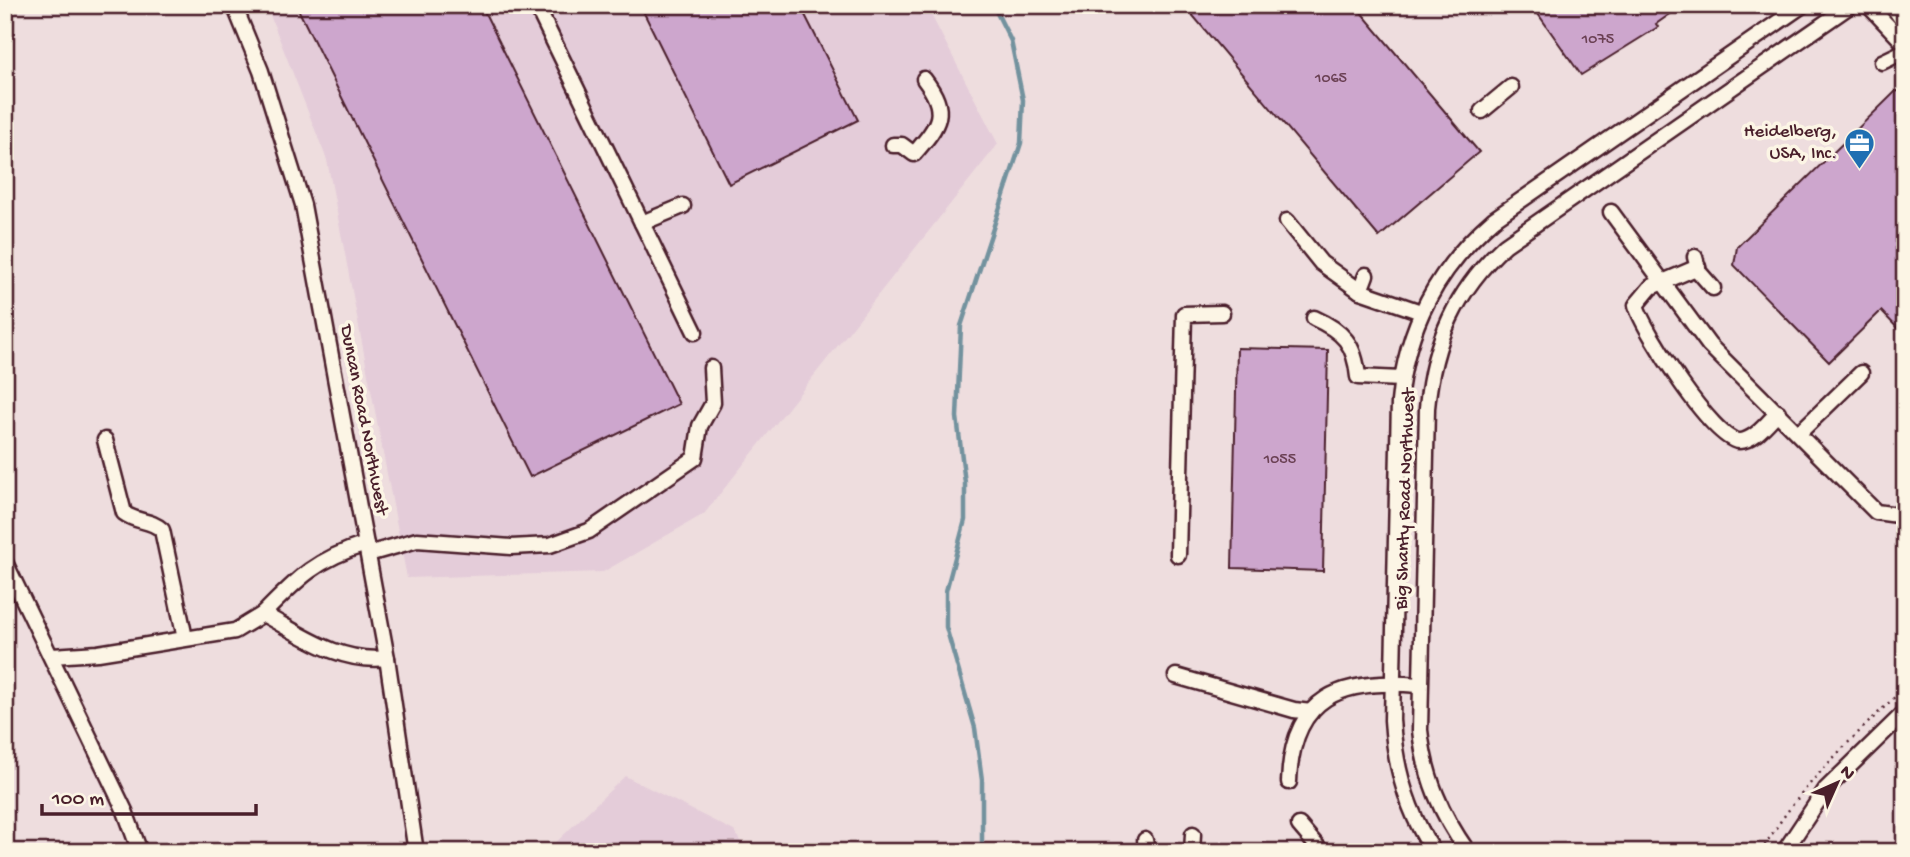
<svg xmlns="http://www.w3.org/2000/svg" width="1910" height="857" font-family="'Gochi Hand',sans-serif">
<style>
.built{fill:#e4ccd9}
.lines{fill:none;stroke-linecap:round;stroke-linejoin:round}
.stream{stroke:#73929e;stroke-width:4.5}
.building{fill:#cda6cd;stroke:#4a1f2b;stroke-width:2}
.minor-casing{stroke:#4a1f2b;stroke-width:19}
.path{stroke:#4a1f2b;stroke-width:2.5;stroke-dasharray:2 5;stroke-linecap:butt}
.minor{stroke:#fcf5e5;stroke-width:14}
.labels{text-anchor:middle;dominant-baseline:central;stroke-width:7;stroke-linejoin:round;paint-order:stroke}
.number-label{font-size:16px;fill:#6b4154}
.poi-label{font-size:19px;fill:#4a1f2b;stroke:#fcf5e5;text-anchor:end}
.street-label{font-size:19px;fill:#4a1f2b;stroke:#fcf5e5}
</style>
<rect width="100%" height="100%" fill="#eeddde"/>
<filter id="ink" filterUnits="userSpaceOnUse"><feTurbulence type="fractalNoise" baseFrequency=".0143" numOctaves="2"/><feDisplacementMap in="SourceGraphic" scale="14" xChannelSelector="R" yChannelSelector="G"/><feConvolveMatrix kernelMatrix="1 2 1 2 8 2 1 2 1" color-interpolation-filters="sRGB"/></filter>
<g filter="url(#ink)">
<!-- built -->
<g class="built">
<path d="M266 5H926L998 144 704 514 603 572 407 578 327 160Z"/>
<path d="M625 776 734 831 747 852H546Z"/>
</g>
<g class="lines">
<!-- stream -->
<path class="stream" d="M982 852V780L975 728 946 627V591L965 520V483L957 417 961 326 1021 143 1023 100 1011 41 993 5"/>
</g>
<!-- building -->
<g class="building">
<path d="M296 5H481L679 404 530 477Z"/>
<path d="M640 5H800L858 120 729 184Z"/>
<path d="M1184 5H1355L1479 152 1379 237Z"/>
<path d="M1545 5H1683L1656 24 1658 27 1581 75 1536 11Z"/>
<path d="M1896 91 1905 92V336L1881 311 1829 362 1734 265 1737 247Z"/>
<path d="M1237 348 1328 350 1323 571 1232 568Z"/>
</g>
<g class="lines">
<defs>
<g id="minor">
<path d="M234 5 261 71 303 205 387 658 416 852"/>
<path d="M536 5 695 332"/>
<path d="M1868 5 1905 44"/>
<path d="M1892 5 1905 24"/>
<path d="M1882 62 1905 51"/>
<path d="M1482 111 1511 87"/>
<path d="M893 145H902L914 154C940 124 949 112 924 79"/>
<path d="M1611 212 1709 345 1876 512 1905 516"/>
<path d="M1287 221 1321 263 1360 291"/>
<path d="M642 223 683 206"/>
<path d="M1695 257 1699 272 1713 288"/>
<path d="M1698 267 1651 287 1636 305C1643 330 1714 441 1739 441 1754 441 1768 422 1778 412"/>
<path d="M1366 275 1360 291 1421 312"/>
<path d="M1314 318C1343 331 1355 344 1358 377L1401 379"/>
<path d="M1799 433 1861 373"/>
<path d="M105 440 124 513C137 523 150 519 162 530L185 638"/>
<path d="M368 554 417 540 511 547 550 545 589 531 695 458 700 426 713 403 711 368"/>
<path d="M1178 555 1184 314 1222 313"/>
<path d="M5 562 125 811 140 852"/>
<path d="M263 614C299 577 317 559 366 544"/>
<path d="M52 656 98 653 235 631 263 614C302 635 340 664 387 658"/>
<path d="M1176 676 1294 710 1311 712"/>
<path d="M1289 782C1292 695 1342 678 1419 685"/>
<path d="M1299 825 1322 852"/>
<path d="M1145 840 1147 852"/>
<path d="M1192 852 1193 834"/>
<path d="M1434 852C1407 812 1395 767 1392 720L1399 402C1406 327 1437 268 1494 219L1803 5"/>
<path d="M1468 852C1441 814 1425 777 1420 730L1427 408C1433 342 1456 290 1505 245L1851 5"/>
<path d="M1784 852 1826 789 1905 712"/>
</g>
</defs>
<!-- minor casing -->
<use href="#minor" class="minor-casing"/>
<!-- path -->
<path class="path" d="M1761 852C1799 786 1852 739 1905 687"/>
<!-- minor -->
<use href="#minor" class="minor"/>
</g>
</g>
<!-- icons -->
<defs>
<symbol id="office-pin" viewBox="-11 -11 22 30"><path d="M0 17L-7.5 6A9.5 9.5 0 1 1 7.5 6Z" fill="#1f6fb2" stroke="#fcf5e5"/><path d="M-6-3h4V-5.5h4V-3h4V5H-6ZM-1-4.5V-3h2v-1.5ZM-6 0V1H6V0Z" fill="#fff"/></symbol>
</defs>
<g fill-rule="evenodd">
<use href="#office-pin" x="1842" y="126" width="35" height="47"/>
</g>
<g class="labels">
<!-- number labels -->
<g class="number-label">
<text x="1598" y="40">1075</text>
<text x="1331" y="79">1065</text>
<text x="1280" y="460">1055</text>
</g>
<!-- poi labels -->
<g class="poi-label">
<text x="1837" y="132">Heidelberg,<tspan x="1837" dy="22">USA, Inc.</tspan></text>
</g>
<!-- street labels -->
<g class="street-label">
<text transform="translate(363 420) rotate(79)">Duncan Road Northwest</text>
<text transform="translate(1406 499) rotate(-88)">Big Shanty Road Northwest</text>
</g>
</g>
<!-- margin -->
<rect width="1910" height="857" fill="none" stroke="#fcf5e5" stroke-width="28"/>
<rect x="14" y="14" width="1882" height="829" fill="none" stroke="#4a1f2b" stroke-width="2.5" filter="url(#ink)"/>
<!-- north arrow -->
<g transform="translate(1837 783) rotate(45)" stroke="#fcf5e5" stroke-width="5" paint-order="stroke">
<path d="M0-5L12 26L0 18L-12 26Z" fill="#4a1f2b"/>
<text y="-10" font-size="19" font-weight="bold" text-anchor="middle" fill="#4a1f2b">N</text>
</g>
<!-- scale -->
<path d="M42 804v10h214v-10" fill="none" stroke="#4a1f2b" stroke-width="3.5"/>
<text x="52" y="804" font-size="21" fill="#4a1f2b" stroke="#fcf5e5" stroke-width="5" paint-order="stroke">100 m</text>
</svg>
